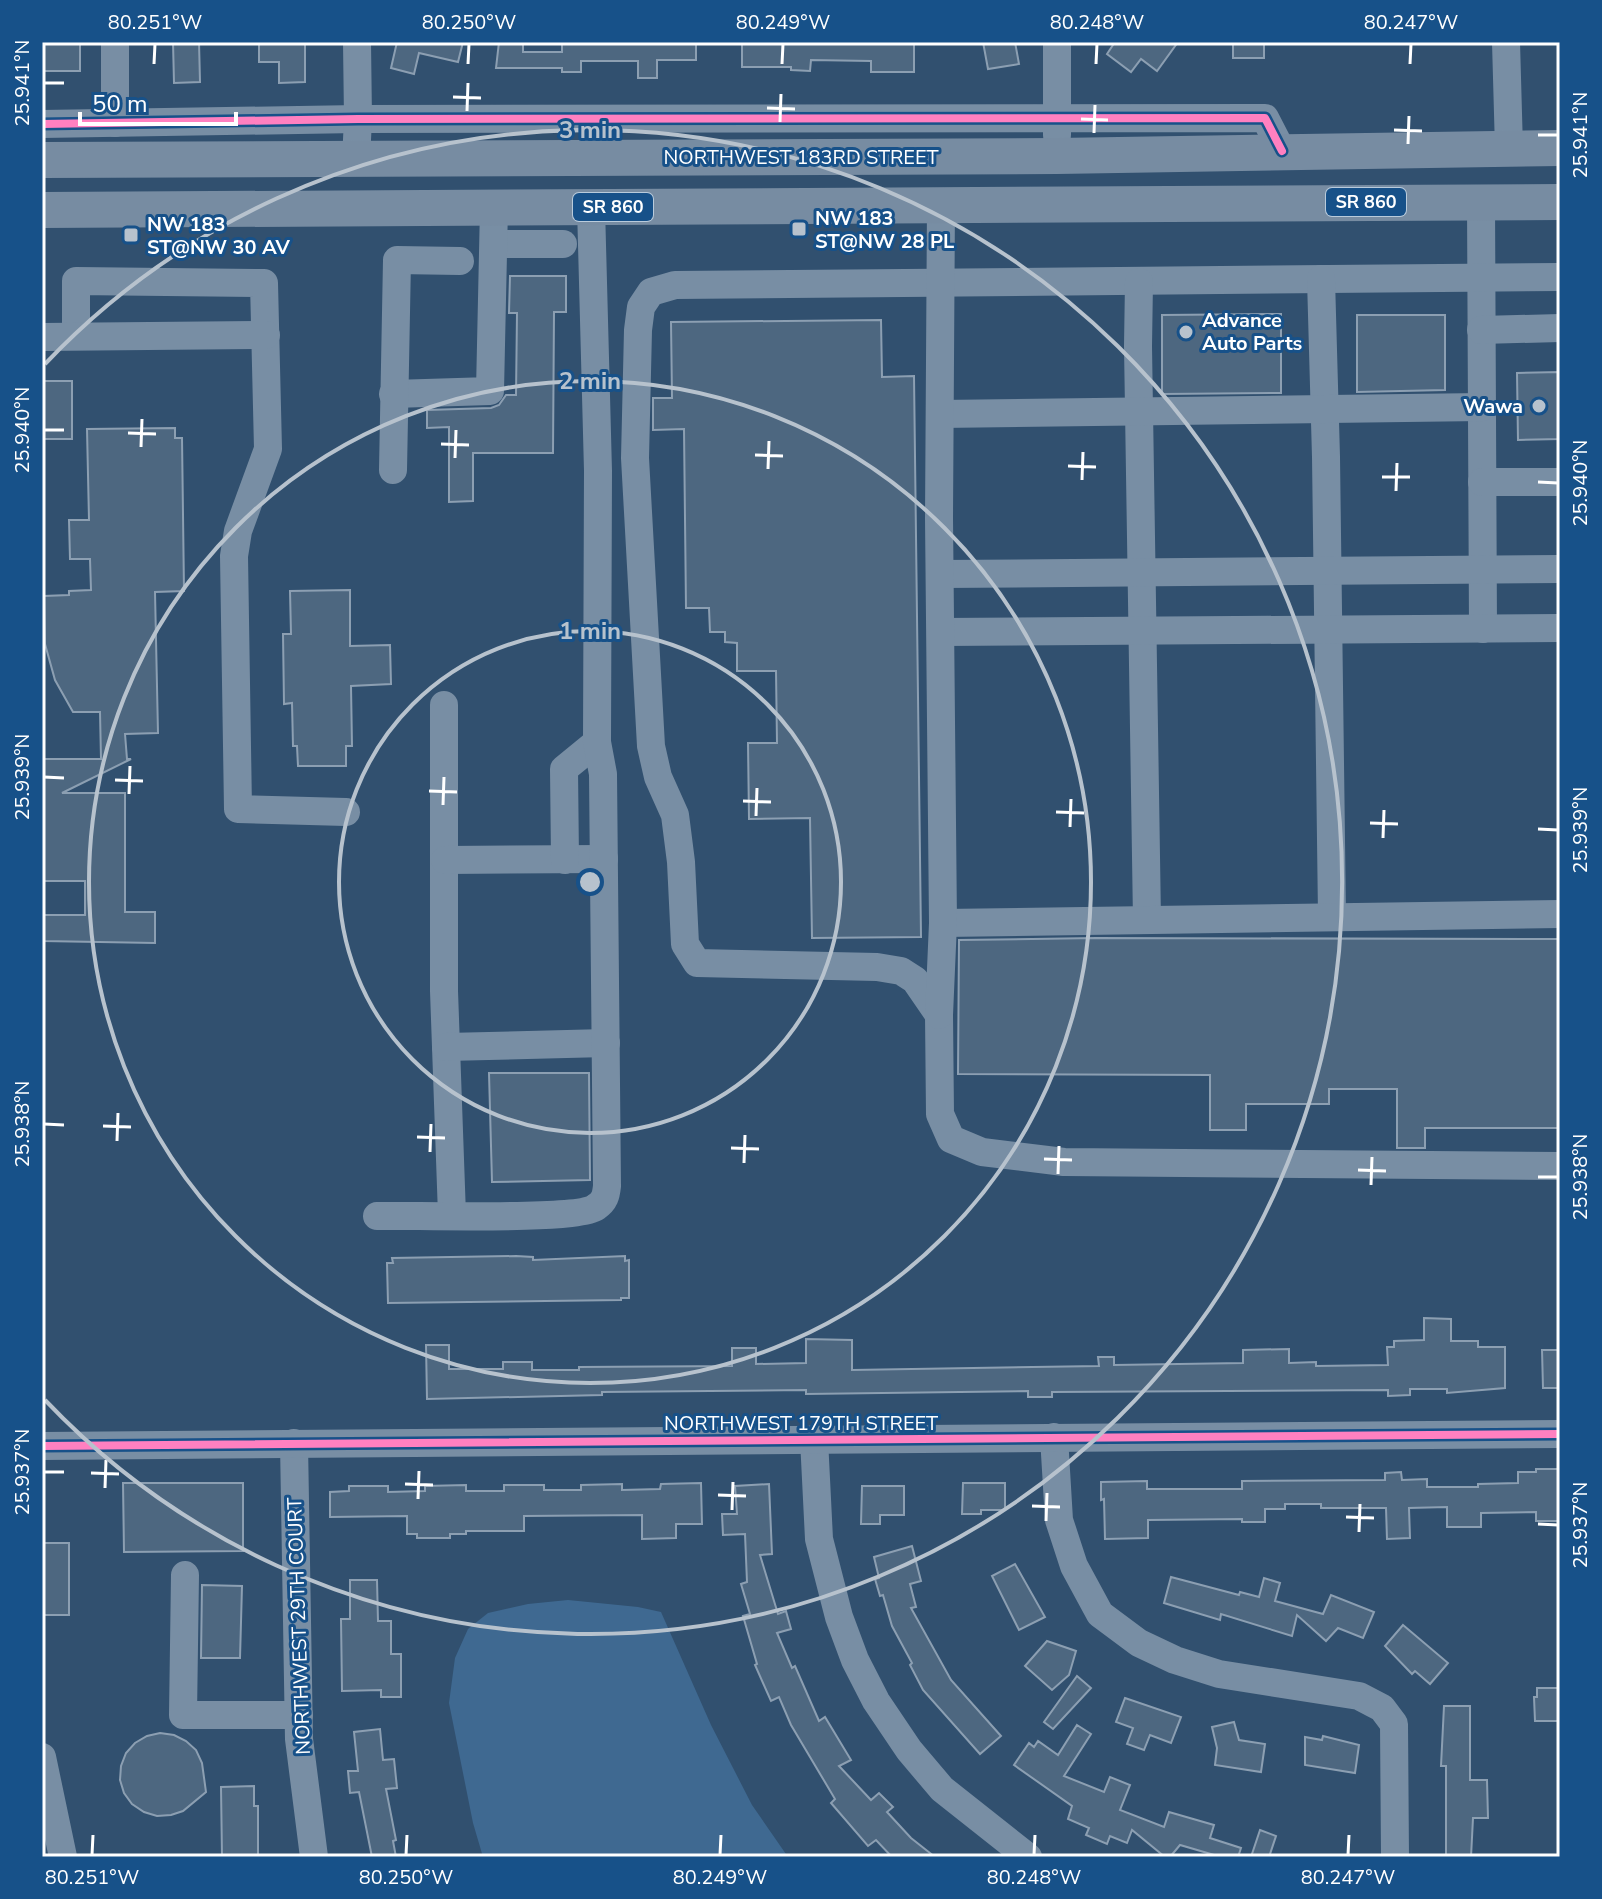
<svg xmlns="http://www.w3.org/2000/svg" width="1602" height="1899" font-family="'Nunito Sans',sans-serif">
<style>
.water{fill:#3f6991}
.building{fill:#4d6780;stroke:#8c9fb2;stroke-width:2}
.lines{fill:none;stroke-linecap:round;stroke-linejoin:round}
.minor{stroke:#788ea4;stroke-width:28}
.major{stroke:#778ca2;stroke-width:36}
.cycleway-casing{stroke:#175189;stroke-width:13}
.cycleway{stroke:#ff80c0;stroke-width:8}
.ticks{fill:none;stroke:#fff;stroke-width:3}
.ring{fill:none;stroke:#b7c2cd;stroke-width:4}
.poi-dot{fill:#b7c2cd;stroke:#175189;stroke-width:3}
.labels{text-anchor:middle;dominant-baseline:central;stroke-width:6;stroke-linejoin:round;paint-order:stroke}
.shield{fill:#175189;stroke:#b9cbdc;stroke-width:2}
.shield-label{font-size:18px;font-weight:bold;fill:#fff}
.street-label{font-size:20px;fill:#fff;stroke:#175189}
.poi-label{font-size:20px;font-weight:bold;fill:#fff;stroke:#175189;text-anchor:start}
.centre{fill:#b7c2cd;stroke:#175189;stroke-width:4}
.ring-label{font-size:24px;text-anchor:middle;font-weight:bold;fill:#b7c2cd;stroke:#175189;stroke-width:6;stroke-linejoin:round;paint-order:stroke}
.neatline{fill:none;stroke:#fff;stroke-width:3}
.ticks-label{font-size:20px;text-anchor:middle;fill:#fff}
</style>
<rect width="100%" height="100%" fill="#31506f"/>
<!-- water -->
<path class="water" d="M568 1600 638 1607 661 1612 711 1725 752 1805 788 1857H483L473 1823 449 1703 455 1658 468 1629 488 1613 528 1604Z"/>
<!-- building -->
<g class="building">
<rect x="42" y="42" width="38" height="29"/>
<path d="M173 42H199L200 82 174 83Z"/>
<path d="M259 42H305V82L279 83V62H259Z"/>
<path d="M397 42H463L458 62 419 53 414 74 391 68Z"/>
<path d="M499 42H523V52H562V42H696V60H657V78H638V61H581V72H562V68H496Z"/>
<path d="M742 42H914V72H871V61L811 60 810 71 791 70V67H742Z"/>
<path d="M983 42H1015L1019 64 988 69Z"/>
<path d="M1115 42H1178L1157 71 1141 59 1131 72 1107 54Z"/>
<rect x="1233" y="42" width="31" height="16"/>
<path d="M510 276H566V312H554L553 453H473V501L449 502V427L427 428V410L491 408 499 405 506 395H516L517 313H509Z"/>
<path d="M1281 314V393L1162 394V315Z"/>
<path d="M1357 315H1445V390L1357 392Z"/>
<path d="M881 320 882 377 914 376 921 937 812 938 810 818 749 819 748 743H777L776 671H737V643L725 642V632H710L709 608H686L684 429 653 430V398H672L671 322Z"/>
<path d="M1560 372V439L1518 440 1517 373Z"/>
<rect x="42" y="381" width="30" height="58"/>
<path d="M175 428V438H182L184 591 155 592 158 733 125 734 127 759H131L62 793H125V912H155V943L43 941 44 915H85V881H42V759H101L100 712H73L55 680 45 644 44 596 69 595V591L91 590 90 559H70L69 520H89L87 429Z"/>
<path d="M350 590V646L390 645 391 684 351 686 352 746H346V766H298L297 746H293L292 703 284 704 283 634H291L290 591Z"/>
<path d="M1096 938 1560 939V1128H1425V1148H1397V1089H1329V1104H1246V1130H1210V1075L958 1074 959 940Z"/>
<path d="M489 1073H589L590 1180 492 1182Z"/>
<path d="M516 1256 533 1257V1260L625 1256V1261L629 1260V1298H621V1300L388 1303 387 1263H393L392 1258Z"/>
<path d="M1424 1318 1451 1319V1341H1478V1347H1505V1388L1447 1393V1389H1410V1395L1388 1396V1390L1052 1392V1397H1028V1391L806 1394V1390L602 1392V1395L427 1399 426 1345H449V1369H503V1362H532V1370H579V1367L732 1366V1348H756V1364L806 1363V1339L852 1340V1370L1099 1366 1098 1357H1114V1365L1243 1363V1350L1289 1349V1363L1316 1362V1366L1388 1365 1387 1347H1394V1341L1424 1340Z"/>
<path d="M1542 1350H1560V1388H1543Z"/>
<path d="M1536 1469H1560V1521H1536V1512L1481 1513V1527H1447V1507L1409 1508 1410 1538 1387 1539 1386 1508H1321V1504H1285V1509H1265V1522H1242V1519L1148 1520V1538L1105 1539 1104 1499 1101 1500V1482L1147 1481V1489H1242V1481L1385 1480V1473L1401 1472 1402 1480 1427 1479V1487H1478V1484L1518 1483V1472H1536Z"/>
<path d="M123 1483H243V1551L124 1552Z"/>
<path d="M701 1483 702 1524H676V1538L642 1539V1515L524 1516V1531H466V1534H450V1538H417V1534H407V1516L330 1517V1492L349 1491V1486H388V1492L425 1491V1486L466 1485V1491H504V1485H544V1490H581V1485L622 1484V1490L660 1489 661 1484Z"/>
<path d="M963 1483H1005V1510H981V1514H962Z"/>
<path d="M769 1484 772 1554 760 1555 778 1614 786 1611 791 1629 777 1633 792 1668 795 1666 819 1721 825 1717 851 1760 839 1766 871 1800 879 1793 893 1807 887 1812 911 1838 935 1857H892L876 1840 868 1846 831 1803 835 1799 791 1725 779 1697 771 1701 755 1665 757 1664 743 1616 750 1614 741 1584 747 1582 745 1534 723 1535 722 1514H737L735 1486Z"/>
<path d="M862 1486H904V1515H880V1524H861Z"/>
<rect x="42" y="1543" width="27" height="72"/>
<path d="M912 1546 921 1581 910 1584 916 1607 911 1608 951 1680 1001 1736 980 1754 923 1690 910 1665 912 1663 892 1626 883 1595 880 1596 875 1579 879 1578 874 1557Z"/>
<path d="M1015 1564 1045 1617 1019 1630 992 1576Z"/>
<path d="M1171 1577 1239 1595 1240 1592 1259 1597 1264 1578 1280 1583 1275 1601 1323 1614 1331 1595 1374 1612 1363 1638 1338 1628 1326 1641 1297 1615 1292 1636 1221 1614 1220 1620 1164 1603Z"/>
<path d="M350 1580H377L378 1621H391V1654H401V1697H381V1690L342 1691 341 1619H350Z"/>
<path d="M202 1585 242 1586 240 1658H201Z"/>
<path d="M1403 1625 1448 1663 1430 1684 1415 1671 1412 1674 1385 1646Z"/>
<path d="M1047 1641 1076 1651 1069 1675 1052 1690 1025 1666Z"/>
<path d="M1077 1676 1091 1688 1053 1729 1044 1722Z"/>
<path d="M1537 1688H1560V1721H1535L1534 1697H1537Z"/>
<path d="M1125 1698 1181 1717 1171 1743 1150 1735 1144 1750 1127 1744 1133 1728 1116 1722Z"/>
<path d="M1444 1706H1470V1780H1487L1488 1818H1473L1471 1857H1446V1766H1441Z"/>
<path d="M1234 1722 1239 1740 1265 1744 1261 1772 1215 1765 1217 1748 1212 1727Z"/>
<path d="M1077 1725 1091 1734 1064 1776 1104 1792 1110 1777 1130 1785 1120 1810 1164 1827 1169 1812 1214 1825 1210 1838 1241 1848 1238 1857H1221L1180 1845 1170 1857H1165L1132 1830 1127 1843 1110 1836 1107 1844 1086 1835 1089 1828 1068 1819 1072 1806 1014 1765 1029 1743 1034 1747 1038 1741 1058 1755Z"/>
<path d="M380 1729 383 1760 394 1759 397 1788 386 1789 396 1840 393 1841 396 1857H372L359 1792 350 1793 348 1771H358L354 1732Z"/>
<path d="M160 1733 174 1735 186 1741 196 1750 202 1763 206 1792 183 1811 171 1815 157 1816 144 1812 132 1804 124 1793 120 1780 121 1766 126 1753 135 1743 147 1736Z"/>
<path d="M1323 1736 1359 1745 1355 1773 1305 1765V1737L1322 1740Z"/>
<path d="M254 1786V1806H258V1857H222L221 1787Z"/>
<path d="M1260 1830 1276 1836 1269 1857H1251Z"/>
</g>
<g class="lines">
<!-- minor -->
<g class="minor">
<path d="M115 42V123"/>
<path d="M1506 42 1509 149"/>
<path d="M42 124 358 119 1265 118 1282 151"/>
<path d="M1057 135V42"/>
<path d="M356 160 358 119 357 42"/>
<path d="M1481 202 1483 629"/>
<path d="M494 244H563"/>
<path d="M1560 277 675 285 651 292 641 307 638 330 635 458 651 746 658 777 675 815 681 862 685 944 697 963 877 967 901 971 915 980 939 1015 940 1114 951 1139 982 1152 1064 1162 1560 1166"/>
<path d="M1321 279 1326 457 1332 916"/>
<path d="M1139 282 1138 346 1147 920"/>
<path d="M1481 330 1560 328"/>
<path d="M76 336V281L264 283 268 449 238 531 234 556 238 809 346 812"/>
<path d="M42 337 266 335"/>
<path d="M393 394 490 391 494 207"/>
<path d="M940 414 1483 407"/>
<path d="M393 470 397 260 460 261"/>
<path d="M1482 482H1560"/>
<path d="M941 574 1560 569"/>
<path d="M942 632 1560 628"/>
<path d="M444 705V991L452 1215"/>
<path d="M445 860 604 859"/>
<path d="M565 860 564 769 597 742"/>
<path d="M943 923 1560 914"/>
<path d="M939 1015 943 923 939 518 941 203"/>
<path d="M446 1047 606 1043"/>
<path d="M377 1216C411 1215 577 1221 596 1207 605 1201 606 1195 607 1186L603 774 597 742 598 471 591 207"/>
<path d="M1054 1437 1059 1520 1074 1566 1100 1614 1139 1643 1175 1660 1219 1674 1359 1696 1382 1708 1394 1724 1395 1857"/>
<path d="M814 1439 819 1539 839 1617 855 1660 876 1701 909 1750 942 1789 1028 1857"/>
<path d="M294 1443 299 1739 314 1857"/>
<path d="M42 1446 1560 1434"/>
<path d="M185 1575 183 1715H299"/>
<path d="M42 1757 63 1857"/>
</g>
<!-- major -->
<g class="major">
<path d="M42 160 1057 156 1560 148"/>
<path d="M42 210 1560 202"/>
</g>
<defs>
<g id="cycleway">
<path d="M42 124 358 119 1265 118 1282 151"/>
<path d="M42 1446 1560 1434"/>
</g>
</defs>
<!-- cycleway casing -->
<use href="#cycleway" class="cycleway-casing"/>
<!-- cycleway -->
<use href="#cycleway" class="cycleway"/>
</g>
<!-- ticks -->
<path class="ticks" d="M154 64 155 44M468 64 469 44M782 64 783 44M1096 64 1097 44M1410 64 1411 44M44 83H64M453 97 481 98M767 108 795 109M467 111 468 83M1081 119 1108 120M780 122 781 94M1394 130 1422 131M1094 133 1095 105M1538 135H1558M1408 144 1409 116M44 430H64M128 433 156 434M441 444 469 445M141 447 142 419M755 455 783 456M455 458 456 430M1068 466 1096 467M768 469 769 441M1382 477H1410M1082 480 1083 452M1538 482 1558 483M1396 491 1397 463M44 777 64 778M115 780 143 781M429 791 457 792M129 794 130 766M743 801 771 802M443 805 444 777M1056 812 1084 813M756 816 757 788M1370 823 1398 824M1070 827 1071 799M1538 829 1558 830M1383 838 1384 810M44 1124 64 1125M103 1126 131 1127M417 1137 445 1138M117 1141 118 1113M731 1148 759 1149M430 1152 431 1124M1044 1159 1072 1160M744 1163 745 1135M1358 1170 1386 1171M1058 1174 1059 1146M1538 1177H1558M1371 1185 1372 1157M44 1472H64M91 1473 119 1474M405 1484 433 1485M105 1488 106 1460M718 1495 746 1496M418 1499 419 1471M1032 1506 1060 1507M732 1510 733 1482M1346 1517 1374 1518M1046 1521 1047 1493M1538 1524 1558 1525M1359 1532 1360 1504M92 1855 93 1835M406 1855 407 1835M720 1855 721 1835M1034 1855 1035 1835M1348 1855 1349 1835"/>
<!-- distance rings -->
<g class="ring">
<circle cx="590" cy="882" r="251"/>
<circle cx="590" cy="882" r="501"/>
<path d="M45 364A752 752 0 1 1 45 1400"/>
</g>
<!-- markers -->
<g class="poi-dot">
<rect x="791" y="221" width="16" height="16" rx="4"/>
<rect x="123" y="227" width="16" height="16" rx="4"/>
<circle cx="1186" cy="332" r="8"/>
<circle cx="1539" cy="406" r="8"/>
</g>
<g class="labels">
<!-- shield labels -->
<g class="shield">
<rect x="1326" y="188" width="80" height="28" rx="6"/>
<rect x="573" y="193" width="80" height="28" rx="6"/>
</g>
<g class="shield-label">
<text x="1366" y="202">SR 860</text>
<text x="613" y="207">SR 860</text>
</g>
<!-- street labels -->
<g class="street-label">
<text x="801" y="157">NORTHWEST 183RD STREET</text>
<text x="801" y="1423">NORTHWEST 179TH STREET</text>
<text transform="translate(299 1626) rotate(-92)">NORTHWEST 29TH COURT</text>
</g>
<!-- poi labels -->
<g class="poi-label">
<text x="815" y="218">NW 183<tspan x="815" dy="23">ST@NW 28 PL</tspan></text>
<text x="147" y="224">NW 183<tspan x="147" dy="23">ST@NW 30 AV</tspan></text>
<text x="1202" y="320">Advance<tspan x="1202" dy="23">Auto Parts</tspan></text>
<text x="1523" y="406" text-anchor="end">Wawa</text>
</g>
</g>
<circle cx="590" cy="882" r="12" class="centre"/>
<g class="ring-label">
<text x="590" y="138">3 min</text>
<text x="590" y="389">2 min</text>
<text x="590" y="639">1 min</text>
</g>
<!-- border -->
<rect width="1602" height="1899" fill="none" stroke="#175189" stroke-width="88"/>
<!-- scale -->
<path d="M80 112v12h156v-12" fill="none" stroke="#ffffff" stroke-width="4"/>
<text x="92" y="112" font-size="24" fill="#ffffff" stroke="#175189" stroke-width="6" paint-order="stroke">50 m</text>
<rect x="44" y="44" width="1514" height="1811" class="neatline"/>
<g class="ticks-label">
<text x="155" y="29">80.251°W</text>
<text x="469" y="29">80.250°W</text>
<text x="783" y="29">80.249°W</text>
<text x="1097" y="29">80.248°W</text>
<text x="1411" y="29">80.247°W</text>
<text transform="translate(22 83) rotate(-90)" y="7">25.941°N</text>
<text transform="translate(1580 135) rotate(-90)" y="7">25.941°N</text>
<text transform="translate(22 430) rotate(-90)" y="7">25.940°N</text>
<text transform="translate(1580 483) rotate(-90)" y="7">25.940°N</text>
<text transform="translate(22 777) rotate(-90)" y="7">25.939°N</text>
<text transform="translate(1580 830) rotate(-90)" y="7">25.939°N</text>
<text transform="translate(22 1124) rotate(-90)" y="7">25.938°N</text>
<text transform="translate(1580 1177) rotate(-90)" y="7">25.938°N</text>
<text transform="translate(22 1472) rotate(-90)" y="7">25.937°N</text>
<text transform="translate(1580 1525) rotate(-90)" y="7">25.937°N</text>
<text x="92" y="1884">80.251°W</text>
<text x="406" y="1884">80.250°W</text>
<text x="720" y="1884">80.249°W</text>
<text x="1034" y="1884">80.248°W</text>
<text x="1348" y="1884">80.247°W</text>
</g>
</svg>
